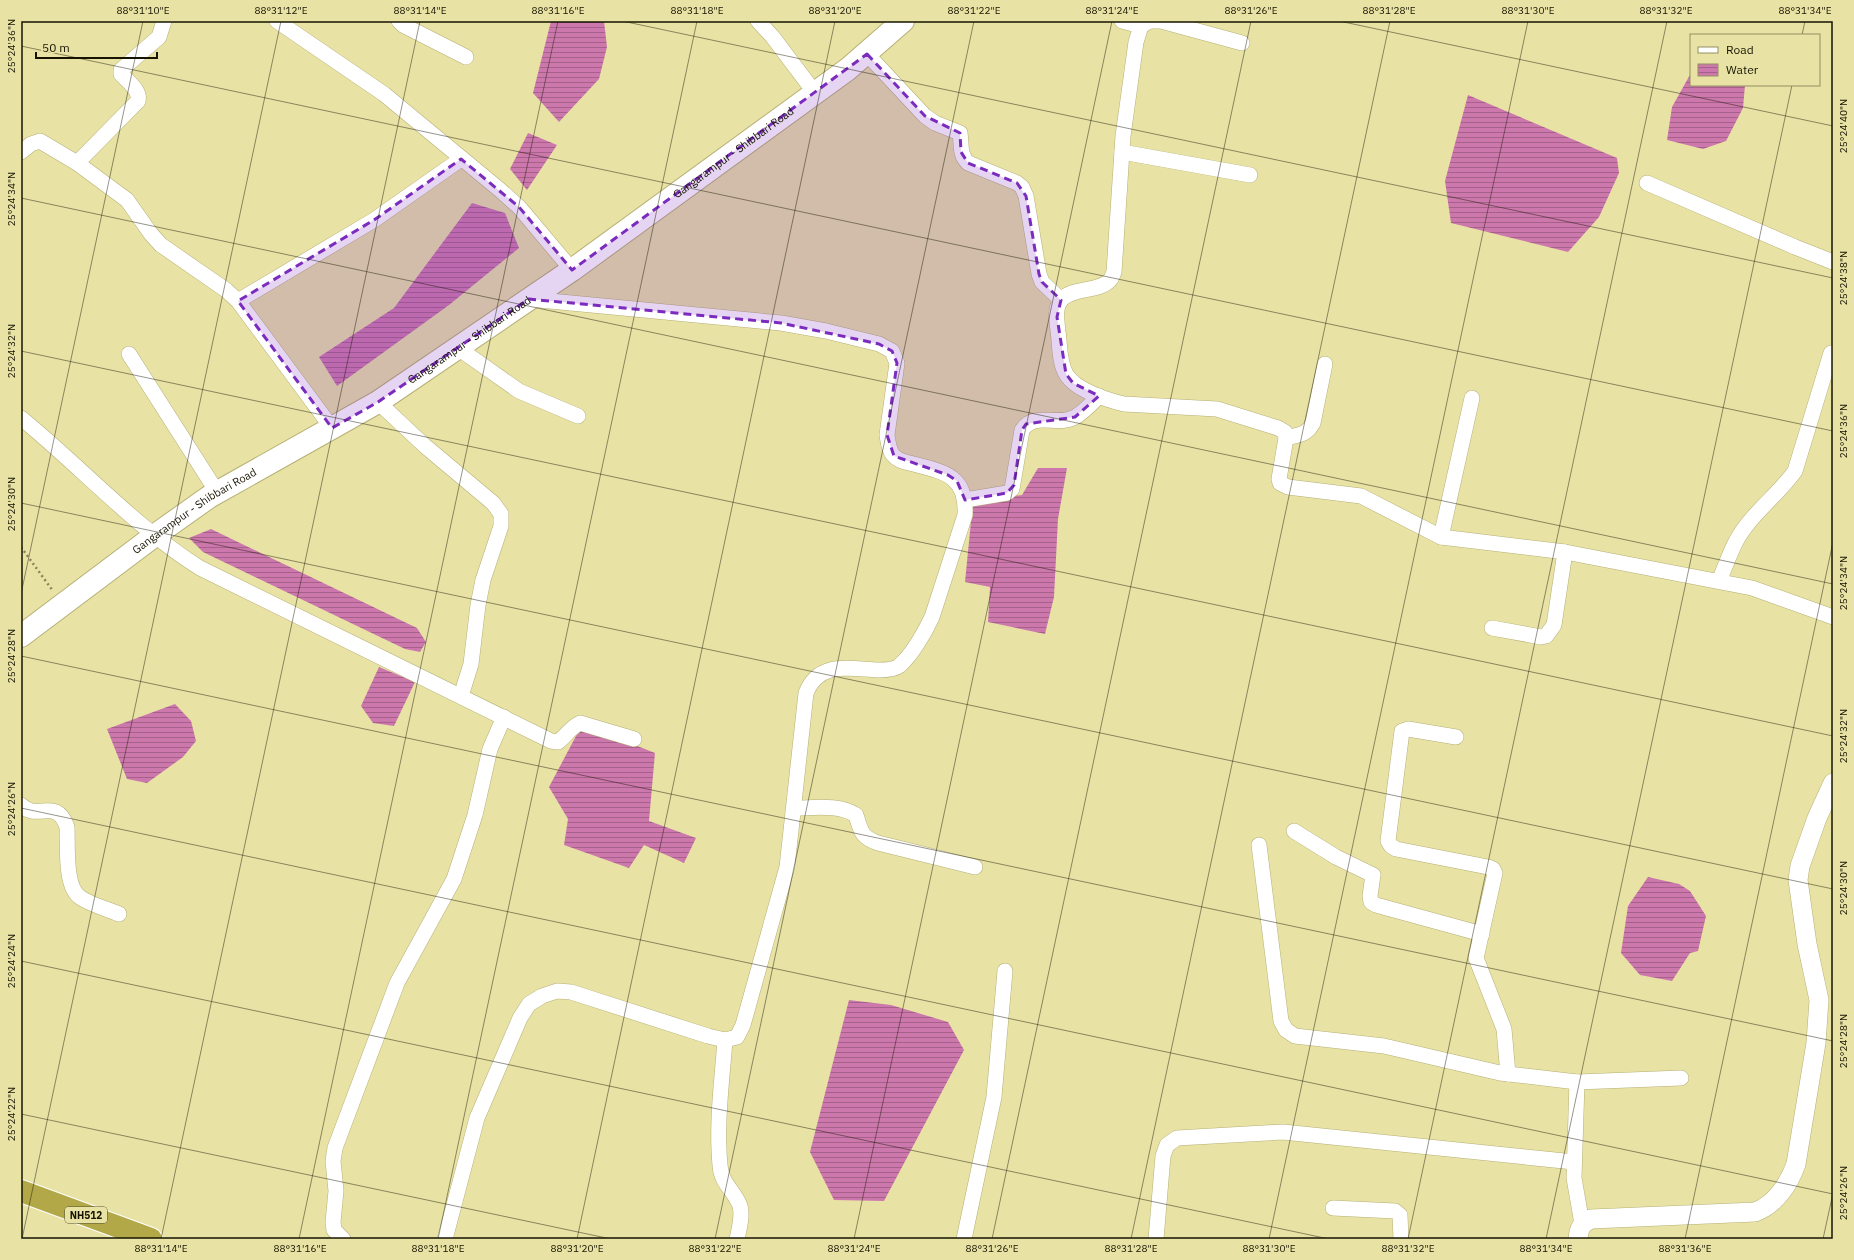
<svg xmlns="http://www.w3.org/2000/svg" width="1854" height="1260" font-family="'IBM Plex Sans',sans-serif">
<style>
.water{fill:url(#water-rules)}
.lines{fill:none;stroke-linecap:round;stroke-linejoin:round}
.minor-casing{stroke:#b6b075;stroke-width:16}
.tertiary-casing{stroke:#b6b075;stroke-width:20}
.secondary-casing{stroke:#b6b075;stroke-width:24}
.trunk-casing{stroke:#fff;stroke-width:24}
.path{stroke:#88845a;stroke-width:2.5;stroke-dasharray:2 3;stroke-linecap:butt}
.minor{stroke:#fff;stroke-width:15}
.tertiary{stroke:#fff;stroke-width:19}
.secondary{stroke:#fff;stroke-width:22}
.trunk{stroke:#b2a848;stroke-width:22}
.marked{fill:#7b2cbf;fill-opacity:0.2;stroke:#7b2cbf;stroke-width:3;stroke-dasharray:8 5;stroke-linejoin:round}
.ticks{fill:none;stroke:#161400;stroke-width:1;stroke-opacity:0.45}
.labels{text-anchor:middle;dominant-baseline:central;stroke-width:4;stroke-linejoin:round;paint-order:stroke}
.shield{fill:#e8e2a5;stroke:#555232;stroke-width:1}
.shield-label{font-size:10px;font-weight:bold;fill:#161400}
.street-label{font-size:11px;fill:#161400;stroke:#e8e2a5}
.neatline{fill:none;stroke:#161400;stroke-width:1.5}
.ticks-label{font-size:10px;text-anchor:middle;fill:#161400}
</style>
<defs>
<pattern id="water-rules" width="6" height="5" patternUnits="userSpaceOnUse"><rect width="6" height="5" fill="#cd78ad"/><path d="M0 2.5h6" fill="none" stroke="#a5618a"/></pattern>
</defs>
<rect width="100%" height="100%" fill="#e8e2a5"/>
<!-- water -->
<g class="water">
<path d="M551 21H604L607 47 599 79 559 122 533 93Z"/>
<path d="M1691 73V85H1745L1743 108 1726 141 1703 149 1667 140 1672 107Z"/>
<path d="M1468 95 1617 158 1619 173 1599 217 1568 252 1451 223 1445 181Z"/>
<path d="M528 133 557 145 527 190 510 169Z"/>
<path d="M472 203 505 213 519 248 449 305 337 386 319 357 394 308Z"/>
<path d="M1038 468H1067L1058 519 1054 597 1045 634 988 622 990 587 965 582 973 501 1022 495Z"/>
<path d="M211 529 417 628 426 642 420 652 405 649 203 552 189 538Z"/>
<path d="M379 667 415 682 394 726 373 723 361 706Z"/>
<path d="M175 704 191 721 196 741 183 757 147 783 127 779 107 729Z"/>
<path d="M584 725 655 753 649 821 696 838 684 863 644 845 629 868 564 845 568 819 549 787 576 736Z"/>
<path d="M1648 877 1679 884 1690 891 1706 916 1698 951 1690 953 1672 981 1640 975 1621 953 1628 906Z"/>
<path d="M849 1000 891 1005 948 1022 964 1050 884 1201 834 1200 810 1152Z"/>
</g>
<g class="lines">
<defs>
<g id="minor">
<path d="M164 21 159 37 121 70V74C127 81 141 90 138 101L77 163 127 200 151 234 161 245 226 290 238 301 332 428"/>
<path d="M277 21 384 94 500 190 519 207 572 270"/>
<path d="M399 21 403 25 466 57"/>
<path d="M758 21 772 36 815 93"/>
<path d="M1122 21 1141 26"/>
<path d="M1242 43 1161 21H1150L1141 26 1136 42 1123 136 1114 272C1113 274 1112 278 1110 280 1100 292 1073 287 1062 299 1054 307 1057 321 1058 331 1060 345 1059 362 1066 374 1075 390 1107 400 1124 404L1217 409 1278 428 1285 432 1286 438 1279 479 1280 483 1288 487 1361 496 1441 537 1565 552 1752 588 1833 617"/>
<path d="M867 54 925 116 935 123 960 133C962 145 959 154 968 163L1017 183 1022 187 1026 196 1039 274 1042 282 1061 300"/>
<path d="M21 152 31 144 40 141 77 163"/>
<path d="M1122 152 1250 175"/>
<path d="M1647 183 1795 247 1833 262"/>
<path d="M238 301 374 220 461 159"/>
<path d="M458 348 519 391 578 416"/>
<path d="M129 354 217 492"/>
<path d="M378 402 425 446 493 503 501 514V526L483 580 478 605 471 664 461 696"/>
<path d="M21 418C80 466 136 528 200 568L551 741 558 742C566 736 571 727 580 723L634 739"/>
<path d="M1286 438C1298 435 1307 435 1313 423L1325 364"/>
<path d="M965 500 1007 493 1012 489 1022 430C1035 411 1057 427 1075 417 1084 412 1092 403 1099 396"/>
<path d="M1441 537 1472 398"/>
<path d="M1719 581C1727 563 1733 542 1746 526 1761 506 1781 491 1795 471L1831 353"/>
<path d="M1492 628 1541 637 1546 636 1554 625 1565 552"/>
<path d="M1456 737 1408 729 1402 731 1388 841 1391 846 1396 849 1488 867 1493 869 1495 873 1476 958 1504 1029 1508 1074"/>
<path d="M21 805C38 822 56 796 67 827 68 845 64 888 81 898 92 905 107 909 119 914"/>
<path d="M794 808C815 808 838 804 856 815 861 831 861 837 878 843L975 867"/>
<path d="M1294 831 1336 857 1373 875 1370 896 1371 902 1376 905 1482 934"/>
<path d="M1259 845 1281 1021 1286 1030 1295 1036 1384 1046 1500 1073 1577 1082 1681 1078"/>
<path d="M725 1040C722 1081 716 1124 720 1165 721 1184 735 1191 740 1206 743 1216 739 1229 737 1239"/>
<path d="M1577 1082 1574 1178 1582 1224"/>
<path d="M1333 1208 1395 1211 1400 1215 1401 1239"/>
<path d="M343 1239 334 1230 333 1222 336 1191 333 1161 335 1148 397 983 454 879 475 815 490 749 504 717"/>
<path d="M445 1239 477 1118 520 1018 529 1004 542 996 557 991 571 992 708 1036 725 1040 737 1037 743 1025 787 867 806 693C819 660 850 669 878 670 884 670 894 670 899 666 912 655 925 632 932 617L965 515C967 476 945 472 913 464 906 462 898 461 893 455 889 450 888 442 887 435L897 363 892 351 879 344 826 331 781 323 529 299"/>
<path d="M964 1239 994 1097 1005 971"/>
<path d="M1156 1239 1163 1156 1167 1145 1177 1138 1283 1132 1574 1162"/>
</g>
<path id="tertiary" d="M1578 1239C1579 1228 1581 1224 1591 1219L1755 1212C1775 1205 1789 1184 1796 1164L1816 1043 1819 1000 1807 944 1798 880 1800 866 1817 818 1833 783"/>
<g id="secondary">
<path id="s1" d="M21 636 154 536 209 497 378 402 572 270 848 69 903 21"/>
</g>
<path id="trunk" d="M21 1191 151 1239"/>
</defs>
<!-- minor casing -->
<use href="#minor" class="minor-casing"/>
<!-- tertiary casing -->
<use href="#tertiary" class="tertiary-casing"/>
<!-- secondary casing -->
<use href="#secondary" class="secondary-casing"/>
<!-- trunk casing -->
<use href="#trunk" class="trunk-casing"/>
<!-- path -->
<path class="path" d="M21 547 53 591"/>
<!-- minor -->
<use href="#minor" class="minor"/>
<!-- tertiary -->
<use href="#tertiary" class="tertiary"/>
<!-- secondary -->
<use href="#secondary" class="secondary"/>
<!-- trunk -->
<use href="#trunk" class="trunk"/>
</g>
<!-- marked area -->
<path class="marked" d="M867 54 925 116 960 133 961 152 968 163 1017 183 1026 196 1039 274 1042 282 1061 300 1057 317 1066 374 1073 383 1099 396 1075 417 1026 424 1022 430 1014 485 1007 493 965 500 957 481 948 475 894 456 887 435 897 363 892 351 879 344 781 323 529 299 378 402 332 428 238 301 374 220 461 159 519 207 572 270Z"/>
<!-- ticks -->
<path class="ticks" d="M622 21 1833 278M1339 21 1833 126M1802 35 1805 21M21 46 1833 431M21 198 1833 584M21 351 1833 736M21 503 1833 889M21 594 143 21M21 656 1833 1041M21 808 1833 1194M21 961 1329 1239M21 1114 611 1239M22 1239 281 21M161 1239 420 21M299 1239 558 21M438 1239 697 21M577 1239 835 21M715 1239 974 21M854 1239 1112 21M992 1239 1251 21M1131 1239 1390 21M1269 1239 1528 21M1408 1239 1667 21M1546 1239 1792 85M1685 1239 1833 542M1823 1239 1833 1193"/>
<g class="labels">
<!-- shield labels -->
<rect class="shield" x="65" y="1207" width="42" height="16" rx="3"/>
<g class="shield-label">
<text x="86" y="1215">NH512</text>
</g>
<!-- street labels -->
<g class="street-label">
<text stroke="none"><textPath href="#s1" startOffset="862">Gangarampur - Shibbari Road</textPath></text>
<text stroke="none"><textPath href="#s1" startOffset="538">Gangarampur - Shibbari Road</textPath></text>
<text stroke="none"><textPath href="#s1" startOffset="214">Gangarampur - Shibbari Road</textPath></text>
</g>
</g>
<!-- border -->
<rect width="1854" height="1260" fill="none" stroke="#e8e2a5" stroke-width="44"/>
<!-- legend -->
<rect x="1690" y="34" width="130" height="52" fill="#e8e2a5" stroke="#949063"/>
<rect x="1698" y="47" width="20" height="6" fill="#ffffff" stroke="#949063"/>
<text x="1726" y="54" font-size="12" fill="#161400">Road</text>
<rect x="1698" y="64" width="20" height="12" fill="url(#water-rules)" stroke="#949063"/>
<text x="1726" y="74" font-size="12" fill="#161400">Water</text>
<!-- scale -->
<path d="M36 52v6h121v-6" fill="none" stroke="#161400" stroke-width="2"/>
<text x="42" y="52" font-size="12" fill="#161400" stroke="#e8e2a5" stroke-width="3" paint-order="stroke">50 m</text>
<rect x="22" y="22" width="1810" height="1216" class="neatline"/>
<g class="ticks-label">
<text x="143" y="14">88°31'10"E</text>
<text x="281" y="14">88°31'12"E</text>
<text x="420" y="14">88°31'14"E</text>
<text x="558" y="14">88°31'16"E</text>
<text x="697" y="14">88°31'18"E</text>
<text x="835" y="14">88°31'20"E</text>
<text x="974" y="14">88°31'22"E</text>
<text x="1112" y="14">88°31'24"E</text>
<text x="1251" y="14">88°31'26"E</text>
<text x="1389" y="14">88°31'28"E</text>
<text x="1528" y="14">88°31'30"E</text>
<text x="1666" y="14">88°31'32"E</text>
<text x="1805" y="14">88°31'34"E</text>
<text transform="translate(11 46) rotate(-90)" y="4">25°24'36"N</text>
<text transform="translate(1843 126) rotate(-90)" y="4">25°24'40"N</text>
<text transform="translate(11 199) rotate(-90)" y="4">25°24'34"N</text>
<text transform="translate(1843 278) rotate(-90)" y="4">25°24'38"N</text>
<text transform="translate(11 351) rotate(-90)" y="4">25°24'32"N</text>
<text transform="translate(1843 431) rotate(-90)" y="4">25°24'36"N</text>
<text transform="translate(11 504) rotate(-90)" y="4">25°24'30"N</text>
<text transform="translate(1843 583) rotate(-90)" y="4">25°24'34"N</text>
<text transform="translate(11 656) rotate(-90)" y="4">25°24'28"N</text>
<text transform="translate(1843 736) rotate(-90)" y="4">25°24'32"N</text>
<text transform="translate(11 809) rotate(-90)" y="4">25°24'26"N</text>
<text transform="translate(1843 888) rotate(-90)" y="4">25°24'30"N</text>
<text transform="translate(11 961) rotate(-90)" y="4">25°24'24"N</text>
<text transform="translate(1843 1041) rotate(-90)" y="4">25°24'28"N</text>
<text transform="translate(11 1114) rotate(-90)" y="4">25°24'22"N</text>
<text transform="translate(1843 1193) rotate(-90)" y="4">25°24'26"N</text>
<text x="161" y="1252">88°31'14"E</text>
<text x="300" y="1252">88°31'16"E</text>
<text x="438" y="1252">88°31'18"E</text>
<text x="577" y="1252">88°31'20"E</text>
<text x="715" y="1252">88°31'22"E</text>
<text x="854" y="1252">88°31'24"E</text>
<text x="992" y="1252">88°31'26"E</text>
<text x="1131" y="1252">88°31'28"E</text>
<text x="1269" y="1252">88°31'30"E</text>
<text x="1408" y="1252">88°31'32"E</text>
<text x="1546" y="1252">88°31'34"E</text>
<text x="1685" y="1252">88°31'36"E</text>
</g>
</svg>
